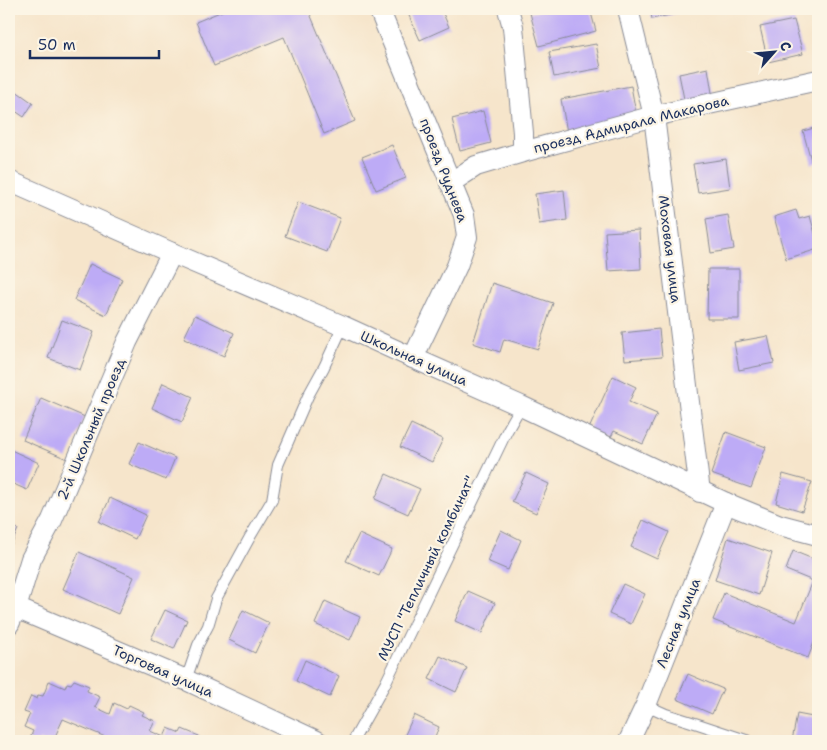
<svg xmlns="http://www.w3.org/2000/svg" width="827" height="750" font-family="'Shantell Sans',sans-serif">
<style>
.building{fill:#bdabf6}
.lines{fill:none;stroke-linecap:round;stroke-linejoin:round}
.lane-casing{stroke:#888a94;stroke-width:12}
.street-casing{stroke:#888a94;stroke-width:22}
.lane{stroke:#fff;stroke-width:10}
.street{stroke:#fff;stroke-width:20}
.labels{text-anchor:middle;dominant-baseline:central;stroke-width:4.5;stroke-linejoin:round;paint-order:stroke}
.street-label{font-size:14px;fill:#1b2f5e;stroke:#fcf5e5}
</style>
<rect width="100%" height="100%" fill="#fcf5e5"/>
<filter id="ink" filterUnits="userSpaceOnUse"><feTurbulence type="fractalNoise" baseFrequency=".02" numOctaves="2"/><feDisplacementMap in="SourceGraphic" scale="10" xChannelSelector="R" yChannelSelector="G"/><feConvolveMatrix kernelMatrix="1 2 1 2 8 2 1 2 1" color-interpolation-filters="sRGB"/></filter>
<filter id="wash" filterUnits="userSpaceOnUse"><feTurbulence type="fractalNoise" baseFrequency=".0096" numOctaves="4" result="noise"/><feDisplacementMap in="SourceGraphic" scale="20" xChannelSelector="R" yChannelSelector="G"/><feGaussianBlur stdDeviation="1.12" result="paint"/><feColorMatrix in="noise" values="0 0 0 0 0 0 0 0 0 0 0 0 0 0 0 0 0 1.4 0 .05"/><feComposite in="paint" operator="in"/></filter>
<g filter="url(#wash)">
<rect width="100%" height="100%" fill="#f6e5cb"/>
<g id="blocks">
<!-- building -->
<g class="building">
<path d="M227 9H308L355 121 324 134 284 37 214 66 196 22Z"/>
<path d="M406 9H441L449 27 420 40Z"/>
<path d="M548 9H590L596 31 539 46 530 13Z"/>
<path d="M650 9H682L683 12 652 19Z"/>
<path d="M794 20 803 54 768 62 760 27Z"/>
<path d="M596 44 601 68 554 77 549 52Z"/>
<path d="M708 68 713 99 685 104 679 74Z"/>
<path d="M9 86 33 103 24 117 11 108 9 112Z"/>
<path d="M631 86 638 124 568 138 561 99Z"/>
<path d="M483 111 491 143 460 151 452 119Z"/>
<path d="M818 127V162L812 164 803 131Z"/>
<path d="M392 145 406 178 376 190 362 157Z"/>
<path d="M726 159 730 188 698 193 693 164Z"/>
<path d="M564 190 567 220 539 224 535 194Z"/>
<path d="M298 202 340 218 327 252 285 236Z"/>
<path d="M796 210 799 219 810 216 818 244V249L786 259 774 217Z"/>
<path d="M728 215 734 249 711 253 706 219Z"/>
<path d="M639 230 641 269 608 271 605 232Z"/>
<path d="M90 264 122 279 106 315 74 300Z"/>
<path d="M708 269H739V319H707Z"/>
<path d="M492 283 553 303 538 349 504 339 500 352 473 343Z"/>
<path d="M195 315 234 333 224 356 184 338Z"/>
<path d="M62 320 94 332 80 370 48 358Z"/>
<path d="M659 329 662 357 625 360 622 333Z"/>
<path d="M768 336 774 363 739 370 734 342Z"/>
<path d="M613 376 636 387 629 402 657 414 643 444 614 431 609 441 588 431Z"/>
<path d="M163 383 193 397 182 422 152 408Z"/>
<path d="M41 398 85 417 67 459 23 440Z"/>
<path d="M411 424 443 439 432 462 400 447Z"/>
<path d="M726 432 766 447 751 488 711 474Z"/>
<path d="M139 442 175 458 166 480 129 464Z"/>
<path d="M9 449 39 463 27 490 9 482Z"/>
<path d="M526 473 549 484 536 513 512 502Z"/>
<path d="M386 474 420 489 408 514 375 499Z"/>
<path d="M783 474 812 482 802 511 776 503Z"/>
<path d="M110 498 146 515 135 539 99 522Z"/>
<path d="M643 520 669 532 657 559 631 547Z"/>
<path d="M9 524 18 529 9 550Z"/>
<path d="M501 530 521 540 508 570 487 561Z"/>
<path d="M359 534 392 549 379 576 346 561Z"/>
<path d="M728 538 772 553 759 595 715 580Z"/>
<path d="M793 551 818 561V632L808 658 713 620 724 593 796 622 813 581 786 570Z"/>
<path d="M79 552 134 577 118 614 63 589Z"/>
<path d="M623 584 645 594 631 624 609 614Z"/>
<path d="M468 591 495 603 482 633 455 621Z"/>
<path d="M325 601 360 617 350 640 315 624Z"/>
<path d="M165 610 187 620 174 649 151 639Z"/>
<path d="M243 610 269 623 255 653 229 640Z"/>
<path d="M440 656 467 668 456 692 429 679Z"/>
<path d="M305 660 339 676 330 697 296 681Z"/>
<path d="M688 674 723 689 712 714 677 699Z"/>
<path d="M74 680 89 686 87 691 100 697 95 707 110 714 114 703 127 709 129 705 144 712 142 715 155 721 150 731 164 737 168 728 180 733 182 729 199 736 196 741H115L63 719 53 741H29L33 731 24 727 30 714 24 712 31 696 37 699 38 695 43 696 49 681 65 688 67 683 71 684Z"/>
<path d="M797 714 818 718V741H792Z"/>
<path d="M414 715 439 727 433 741H402Z"/>
</g>
</g>
</g>
<g filter="url(#ink)">
<use href="#blocks" fill-opacity="0" stroke="#888a94" stroke-width="1"/>
<g class="lines">
<defs>
<g id="lane">
<path d="M186 680 198 645 208 626 216 599 250 537 272 500 278 465 308 396 324 367 343 326"/>
<path d="M646 705 666 714 698 724 749 741"/>
<path d="M353 741 385 684 507 431 521 406"/>
</g>
<g id="street">
<path d="M379 9 464 215 467 237 457 266 413 358"/>
<path d="M508 9 513 27 523 133V152"/>
<path d="M628 9 654 116 700 492"/>
<path d="M9 181 172 253 343 326 413 358 521 406 726 503 780 525 818 535"/>
<path d="M450 183 476 166 523 152 654 116 818 80"/>
<path d="M9 605 186 680 317 741"/>
<path d="M9 624 16 608 31 559 52 520 127 342 172 253"/>
<path d="M629 741 646 705 726 503"/>
</g>
</defs>
<!-- lane casing -->
<use href="#lane" class="lane-casing"/>
<!-- street casing -->
<use href="#street" class="street-casing"/>
<!-- lane -->
<use href="#lane" class="lane"/>
<!-- street -->
<use href="#street" class="street"/>
</g>
</g>
<g class="labels">
<!-- street labels -->
<g class="street-label">
<text transform="translate(631 124) rotate(-14)">проезд Адмирала Макарова</text>
<text transform="translate(444 170) rotate(69)">проезд Руднева</text>
<text transform="translate(670 249) rotate(83)">Моховая улица</text>
<text transform="translate(414 358) rotate(24)">Школьная улица</text>
<text transform="translate(91 429) rotate(-67)">2-й Школьный проезд</text>
<text transform="translate(426 568) rotate(-64)">МУСП "Тепличный комбинат"</text>
<text transform="translate(678 623) rotate(-68)">Лесная улица</text>
<text transform="translate(163 671) rotate(24)">Торговая улица</text>
</g>
</g>
<!-- margin -->
<rect width="827" height="750" fill="none" stroke="#fcf5e5" stroke-width="30"/>
<!-- north arrow -->
<g transform="translate(774 52) rotate(63)" stroke="#fcf5e5" stroke-width="4" paint-order="stroke">
<path d="M0-4L9 19L0 12L-9 19Z" fill="#1b2f5e"/>
<text y="-8" font-size="14" font-weight="bold" text-anchor="middle" fill="#1b2f5e">С</text>
</g>
<!-- scale -->
<path d="M30 50v8h129v-8" fill="none" stroke="#1b2f5e" stroke-width="2.5"/>
<text x="38" y="50" font-size="15" fill="#1b2f5e" stroke="#fcf5e5" stroke-width="4" paint-order="stroke">50 m</text>
</svg>
